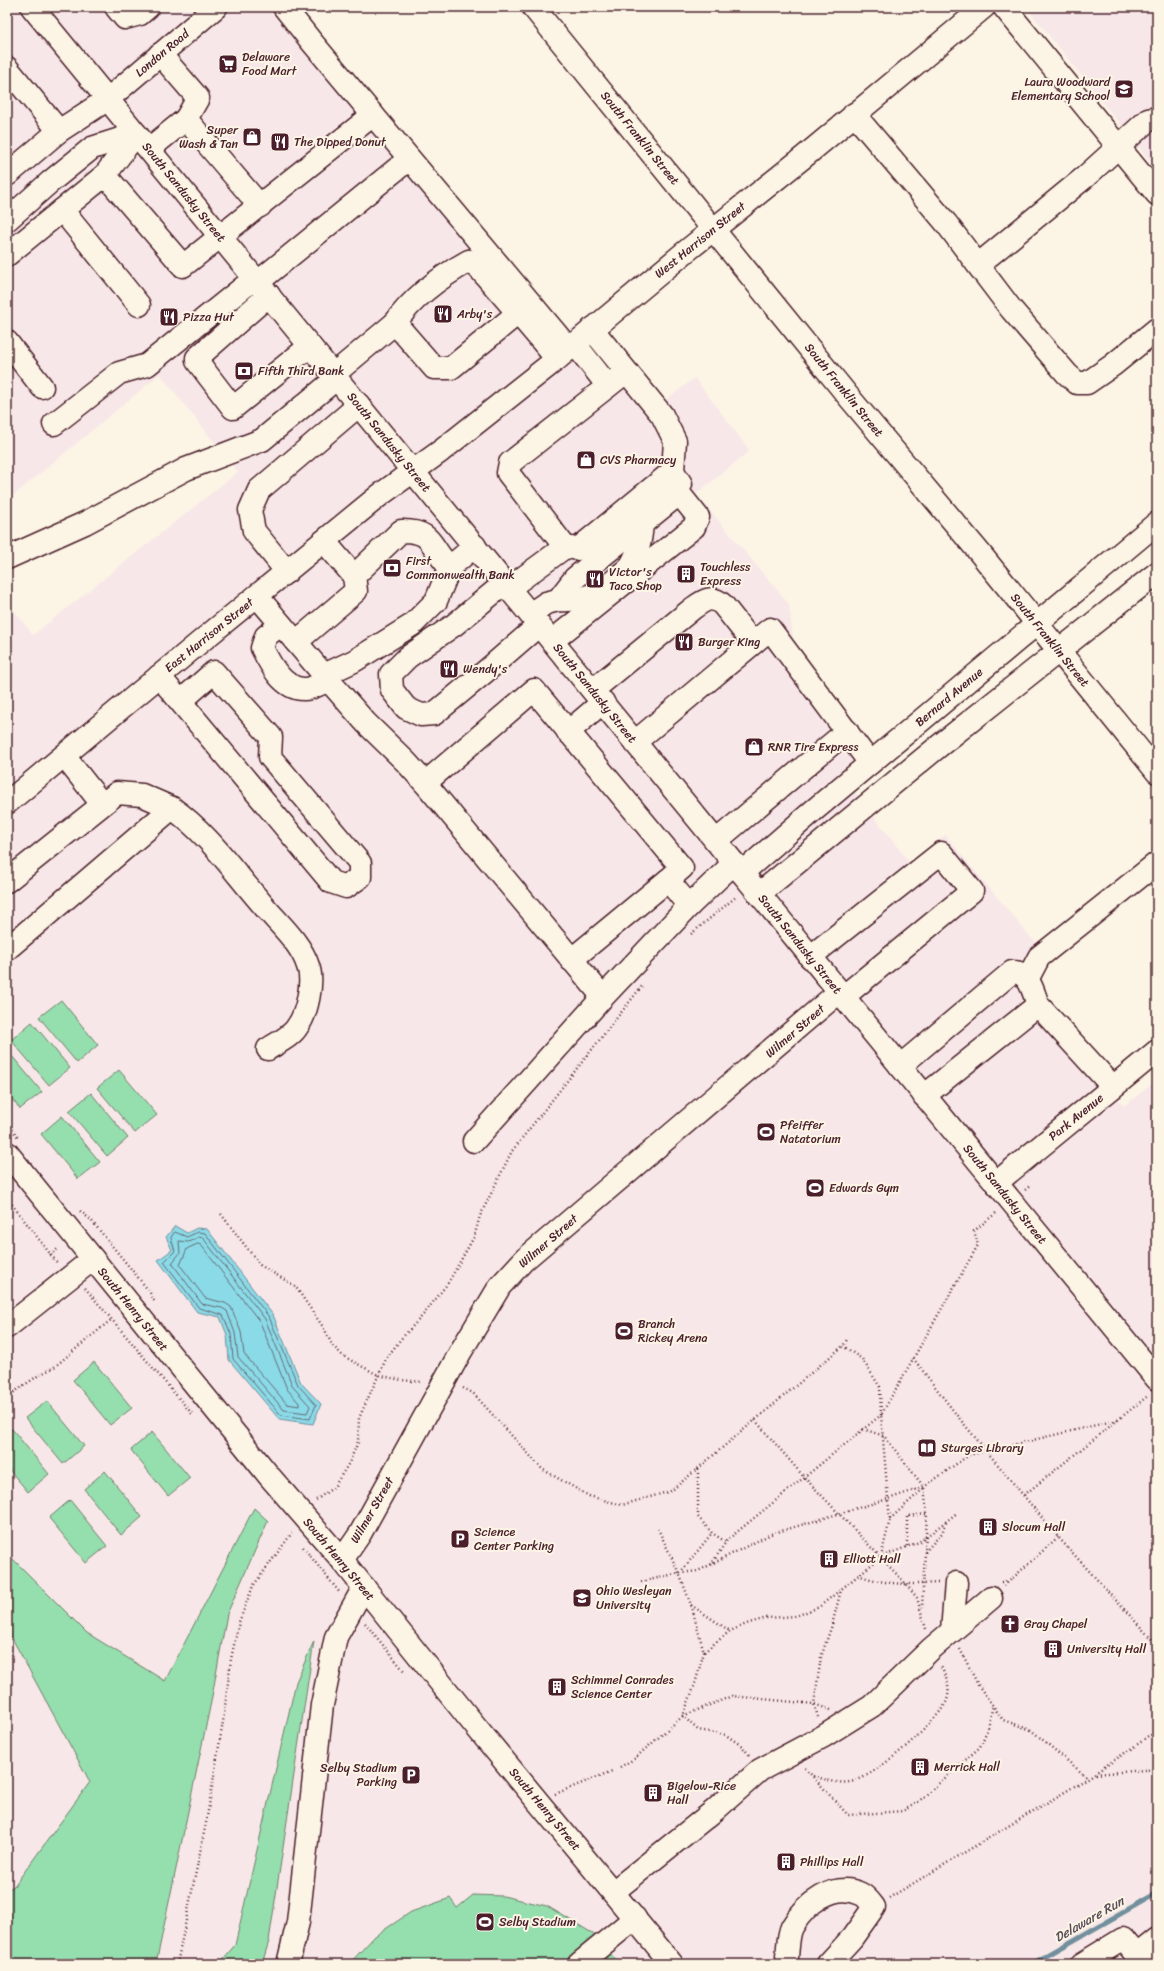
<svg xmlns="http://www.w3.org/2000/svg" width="1164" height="1971" font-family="Sriracha,sans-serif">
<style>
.built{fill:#f8e7e8}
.green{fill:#95dead;stroke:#707e6c}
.water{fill:#8bdae7;stroke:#718f9c}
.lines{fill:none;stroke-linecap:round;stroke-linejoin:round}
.shore{stroke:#646a76;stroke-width:1}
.stream{stroke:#718f9c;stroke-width:5}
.minor-casing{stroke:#4a1f2b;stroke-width:25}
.path{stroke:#4a1f2b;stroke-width:2.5;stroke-dasharray:1 3;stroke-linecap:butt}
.minor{stroke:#fcf5e5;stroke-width:22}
.labels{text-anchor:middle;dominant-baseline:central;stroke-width:4;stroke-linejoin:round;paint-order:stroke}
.street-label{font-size:12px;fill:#4a1f2b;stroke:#fcf5e5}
.poi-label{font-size:12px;fill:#4a1f2b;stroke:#fcf5e5;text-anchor:start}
.water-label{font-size:13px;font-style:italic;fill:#5a4e5a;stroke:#fcf5e5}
</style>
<rect width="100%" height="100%" fill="#fcf5e5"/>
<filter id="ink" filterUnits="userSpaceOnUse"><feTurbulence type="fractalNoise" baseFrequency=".025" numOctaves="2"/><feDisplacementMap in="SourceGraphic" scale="8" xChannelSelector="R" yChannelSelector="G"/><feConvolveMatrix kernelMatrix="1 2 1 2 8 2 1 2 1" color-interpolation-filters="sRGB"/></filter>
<g filter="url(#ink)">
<!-- built -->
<g class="built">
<path d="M7 7H289L560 337 593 312 663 402 695 378 750 451 696 494 789 604 794 648 873 752 843 777 910 863 945 835 1048 958 1024 975 1124 1106 1157 1080V1964H1133L1110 1935 1064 1964H7V614L13 609 33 635 238 472 160 374 7 501Z"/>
<path d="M1026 7H1157V170Z"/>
</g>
<!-- green -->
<g class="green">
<path d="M61 1000 98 1045 77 1063 39 1017Z"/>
<path d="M32 1022 70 1068 49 1085 11 1040Z"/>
<path d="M7 1050 42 1092 20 1109 7 1093Z"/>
<path d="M119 1070 157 1115 135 1133 97 1088Z"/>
<path d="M91 1093 128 1138 107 1156 69 1111Z"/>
<path d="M62 1116 100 1162 78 1179 41 1134Z"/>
<path d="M94 1362 132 1408 110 1425 73 1380Z"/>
<path d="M47 1401 84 1446 63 1464 25 1418Z"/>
<path d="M12 1429 49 1474 28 1492 7 1467V1433Z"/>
<path d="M152 1432 190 1478 168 1496 131 1450Z"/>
<path d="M105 1471 142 1517 121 1535 84 1489Z"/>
<path d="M70 1500 107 1546 86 1563 49 1518Z"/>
<path d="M254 1508 268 1521 227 1614 211 1702 156 1964H7V1890L14 1886 90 1782 7 1629V1553L87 1633 165 1681Z"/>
<path d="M314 1641 269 1941 262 1964H219L235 1945 296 1682Z"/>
<path d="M473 1895 503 1896 547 1906 592 1933 620 1964H349L375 1936 411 1912 450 1898 457 1908Z"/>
</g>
<!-- water -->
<path class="water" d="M175 1226 187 1233 197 1228 207 1229 273 1315 301 1383 321 1404 313 1424 279 1419 229 1360 227 1335 220 1317 197 1312 158 1260 172 1250 166 1237Z"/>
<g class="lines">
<!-- shore -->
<g class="shore">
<path d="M175 1232 187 1237 198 1232 205 1233 269 1317 298 1385 316 1405 310 1419 281 1415 233 1359 231 1334 223 1315 199 1308 164 1262 175 1251 171 1238Z"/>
<path d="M199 1237 203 1238 265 1319 293 1387 310 1406 307 1413 284 1410 238 1357 235 1333 227 1311 222 1308 202 1304 172 1263 180 1253 179 1241 188 1242Z"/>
<path d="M198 1244 201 1245 260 1322 287 1389 299 1403V1406L287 1404 244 1354 241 1332 231 1307 225 1303 205 1298 180 1265 187 1249Z"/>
</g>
<!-- stream -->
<path class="stream" d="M1032 1964 1157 1893"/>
<defs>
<g id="minor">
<path d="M32 7 1157 1379"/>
<path d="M116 7 125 18 140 14 148 7"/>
<path d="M284 7 311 41 569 349"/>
<path d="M533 7 848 396 979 552 1157 772"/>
<path d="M1004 7 1157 194"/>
<path d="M160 54 198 98 186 119 260 206"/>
<path d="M7 68 59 131"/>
<path d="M854 114 946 223 1011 309 1067 374 1077 383H1087L1113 365 1157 329"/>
<path d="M149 149 186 119"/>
<path d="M7 175 59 131 108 99 216 7"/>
<path d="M111 182 183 266 373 115"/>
<path d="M62 210 139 305"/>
<path d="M7 220 50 182 92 148 136 134"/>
<path d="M7 255 105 175 136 134"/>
<path d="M979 264 1085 177 1148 120 1157 118"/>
<path d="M258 282 409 159"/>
<path d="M269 295 197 358V361L233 408 310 346"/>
<path d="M395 323C414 296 440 277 469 261L478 267 518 313"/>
<path d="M592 329 662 415 675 441 673 471 681 484"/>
<path d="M7 342 42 387"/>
<path d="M575 344 608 386"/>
<path d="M334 374 395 323 434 368H451L518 313 557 359"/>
<path d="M54 424 119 373 147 365 255 278"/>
<path d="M565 547 508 473 510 463 626 372"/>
<path d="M7 558 85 523 186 469 262 440 337 378"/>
<path d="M287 572 254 531 250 510 259 490 359 405"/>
<path d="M354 576 401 531C435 530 429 548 450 567"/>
<path d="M505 583 454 625 408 657 391 674 392 690 406 708 421 715 434 714 486 671 539 625"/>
<path d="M509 588 565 547 578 549 673 471"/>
<path d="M257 596 324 675 354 661 412 625 436 601 450 567 475 546"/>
<path d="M558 600C582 602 602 593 619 576 623 573 628 569 631 565 639 553 641 538 642 523"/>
<path d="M530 614 546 603 558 600 575 578 675 497H682L698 517 694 527 552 641"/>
<path d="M281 625 266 636 262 648C270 664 283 690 305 689 312 689 322 683 328 680"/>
<path d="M296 642 356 591 354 576 324 541"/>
<path d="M324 675 366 723 406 762 425 783 603 997 689 906 734 863"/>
<path d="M159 676 331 882 346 887 360 877V863L270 757 271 737 214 672 181 701"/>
<path d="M593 690 692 609C703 601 711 594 723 605L753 643"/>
<path d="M568 732 603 702"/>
<path d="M635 742 770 629 870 763"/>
<path d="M64 756 102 804"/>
<path d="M425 783 534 690 682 868 668 880 689 906"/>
<path d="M7 803 199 643 380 495 441 451 557 359 684 253 805 156 984 7"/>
<path d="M172 808C208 833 234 872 263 905 278 923 301 943 308 966 314 981 307 1014 297 1027 292 1036 277 1043 268 1049"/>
<path d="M716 841 847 731"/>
<path d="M742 873 813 811 1157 523"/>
<path d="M7 881 117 793 142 795 172 808 7 949"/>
<path d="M759 894 939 746 1157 573"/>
<path d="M810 957 941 853 972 891 843 997"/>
<path d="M571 960 668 880"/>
<path d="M1028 978 1039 957 1157 863"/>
<path d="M900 1066 1012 972C1029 971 1033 991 1038 1005"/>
<path d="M924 1096 1038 1005 1113 1087"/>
<path d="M474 1141 603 997"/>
<path d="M7 1153 270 1477 342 1560 468 1717 672 1964"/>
<path d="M996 1183 1157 1051"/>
<path d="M7 1327 93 1259"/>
<path d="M342 1560 360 1534 461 1351 500 1286 524 1260 839 992"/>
<path d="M952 1631 956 1583"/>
<path d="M613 1892 715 1810 760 1770 824 1736 872 1706 931 1649 991 1598"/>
<path d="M1137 1955 1157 1939"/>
<path d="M787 1957C788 1948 788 1935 792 1927 805 1904 834 1881 861 1894 866 1896 871 1903 874 1907L852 1938 828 1964"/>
<path d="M288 1964 298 1922 322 1705 336 1637 364 1587"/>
<path d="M579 1964 635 1918"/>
<path d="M1082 1964 1123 1939 1144 1964"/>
</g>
</defs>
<!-- minor casing -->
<use href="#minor" class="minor-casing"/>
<!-- path -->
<g class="path">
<path d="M691 934 737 896"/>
<path d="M7 1123 18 1137"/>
<path d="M1025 1190 1031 1185"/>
<path d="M7 1198 58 1264"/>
<path d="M80 1211 91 1220 149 1291 155 1303"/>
<path d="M221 1214 260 1265 295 1286 325 1330 332 1345 343 1356 378 1375 401 1380 423 1382"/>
<path d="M50 1255 59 1248"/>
<path d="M85 1288 193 1415"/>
<path d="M913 1358 959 1418 1058 1537 1157 1645"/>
<path d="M463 1388 473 1393 542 1469 589 1496 622 1505 671 1491 843 1346 848 1338"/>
<path d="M7 1397 39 1375 53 1368 112 1319"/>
<path d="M755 1420 804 1477 906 1584 917 1598 926 1629"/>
<path d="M863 1429 884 1436 924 1487 927 1514 922 1608"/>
<path d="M698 1469V1517L712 1533 726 1542"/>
<path d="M1024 1495 1149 1395"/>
<path d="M316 1500 334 1487 349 1463 358 1442 359 1418 386 1359 400 1340 424 1314 448 1283 474 1237 480 1216 512 1151 642 986"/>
<path d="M890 1519 923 1489"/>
<path d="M907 1546V1516L927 1514"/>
<path d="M303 1547 340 1593"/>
<path d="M925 1552 942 1533 947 1520"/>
<path d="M881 1557 890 1519 888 1499 924 1487 969 1455 1118 1420"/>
<path d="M711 1565 727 1540 881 1415 880 1387 862 1359 843 1346"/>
<path d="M680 1573 712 1533"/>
<path d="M858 1575C885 1585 909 1585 938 1583"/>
<path d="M641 1582 679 1573 698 1571 771 1534 888 1499 881 1415 978 1245 974 1231 996 1213"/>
<path d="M1001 1582H1008"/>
<path d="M1004 1586 1058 1537"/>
<path d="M691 1605 730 1631"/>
<path d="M365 1623 405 1672"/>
<path d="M960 1649 978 1685 1003 1720 1031 1730 1088 1778"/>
<path d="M704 1652 730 1631 749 1623 767 1618 796 1616 819 1607 881 1557 919 1542 957 1513"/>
<path d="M818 1717 814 1704 821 1657 832 1625 841 1590"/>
<path d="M749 1755 742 1746 726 1735 698 1730 683 1716 732 1696 814 1704 831 1710"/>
<path d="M620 1767 634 1759 683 1716 695 1684 704 1652 691 1605 679 1573 658 1529"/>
<path d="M805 1768 848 1815 903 1811 918 1802 980 1747 988 1728 993 1705"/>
<path d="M1096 1774 1157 1769"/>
<path d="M813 1776C827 1780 840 1785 854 1781 876 1776 940 1720 947 1700 951 1688 946 1676 940 1665"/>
<path d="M555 1794 612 1771"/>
<path d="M889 1898 1088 1778 1157 1731"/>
<path d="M177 1964 206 1823 223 1722 231 1659 239 1622 253 1586 292 1533"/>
</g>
<!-- minor -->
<use href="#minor" class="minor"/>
</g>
</g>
<!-- icons -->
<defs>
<symbol id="supermarket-square" viewBox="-11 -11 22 22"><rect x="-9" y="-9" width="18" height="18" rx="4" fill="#4a1f2b" stroke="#fcf5e5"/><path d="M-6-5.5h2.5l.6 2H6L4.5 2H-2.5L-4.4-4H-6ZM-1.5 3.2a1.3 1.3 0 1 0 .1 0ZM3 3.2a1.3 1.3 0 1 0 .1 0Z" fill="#fff"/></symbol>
<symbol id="school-square" viewBox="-11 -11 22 22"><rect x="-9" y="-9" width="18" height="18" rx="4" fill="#4a1f2b" stroke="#fcf5e5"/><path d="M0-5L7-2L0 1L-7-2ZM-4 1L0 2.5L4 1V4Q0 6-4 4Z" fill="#fff"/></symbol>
<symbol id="shop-square" viewBox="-11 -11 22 22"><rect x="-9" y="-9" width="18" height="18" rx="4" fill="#4a1f2b" stroke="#fcf5e5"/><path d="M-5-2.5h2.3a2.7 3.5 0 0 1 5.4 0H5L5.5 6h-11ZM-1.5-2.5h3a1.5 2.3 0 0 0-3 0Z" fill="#fff"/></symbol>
<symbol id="restaurant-square" viewBox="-11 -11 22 22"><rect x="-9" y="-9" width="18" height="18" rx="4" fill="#4a1f2b" stroke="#fcf5e5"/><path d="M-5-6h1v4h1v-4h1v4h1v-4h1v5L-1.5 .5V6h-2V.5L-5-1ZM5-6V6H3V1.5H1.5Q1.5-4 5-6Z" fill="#fff"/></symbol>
<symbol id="bank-square" viewBox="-11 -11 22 22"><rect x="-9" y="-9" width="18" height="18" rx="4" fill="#4a1f2b" stroke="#fcf5e5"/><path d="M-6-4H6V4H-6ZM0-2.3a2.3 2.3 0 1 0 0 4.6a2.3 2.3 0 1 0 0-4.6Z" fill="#fff"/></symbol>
<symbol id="building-square" viewBox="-11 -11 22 22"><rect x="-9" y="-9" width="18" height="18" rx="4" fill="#4a1f2b" stroke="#fcf5e5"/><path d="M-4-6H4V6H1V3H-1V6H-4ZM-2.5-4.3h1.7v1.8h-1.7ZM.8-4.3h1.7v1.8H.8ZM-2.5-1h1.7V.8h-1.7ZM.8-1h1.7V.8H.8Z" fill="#fff"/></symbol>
<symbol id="stadium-square" viewBox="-11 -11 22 22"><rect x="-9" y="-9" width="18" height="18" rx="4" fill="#4a1f2b" stroke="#fcf5e5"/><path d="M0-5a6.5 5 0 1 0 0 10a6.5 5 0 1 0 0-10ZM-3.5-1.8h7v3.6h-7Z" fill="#fff"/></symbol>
<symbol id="library-square" viewBox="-11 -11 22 22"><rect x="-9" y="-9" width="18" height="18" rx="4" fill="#4a1f2b" stroke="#fcf5e5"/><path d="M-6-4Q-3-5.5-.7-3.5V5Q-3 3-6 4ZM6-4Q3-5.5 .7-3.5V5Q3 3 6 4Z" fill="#fff"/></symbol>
<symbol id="parking-square" viewBox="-11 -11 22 22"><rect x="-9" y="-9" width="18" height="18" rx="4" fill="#4a1f2b" stroke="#fcf5e5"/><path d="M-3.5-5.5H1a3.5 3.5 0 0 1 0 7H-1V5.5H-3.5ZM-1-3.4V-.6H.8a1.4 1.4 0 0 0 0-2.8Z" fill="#fff"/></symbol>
<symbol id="university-square" viewBox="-11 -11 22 22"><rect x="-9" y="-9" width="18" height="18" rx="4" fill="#4a1f2b" stroke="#fcf5e5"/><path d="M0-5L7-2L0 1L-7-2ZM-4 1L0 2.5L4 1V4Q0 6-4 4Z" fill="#fff"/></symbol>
<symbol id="church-square" viewBox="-11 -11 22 22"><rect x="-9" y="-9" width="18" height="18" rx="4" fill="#4a1f2b" stroke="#fcf5e5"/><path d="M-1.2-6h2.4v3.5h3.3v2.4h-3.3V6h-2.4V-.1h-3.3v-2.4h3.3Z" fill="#fff"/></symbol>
</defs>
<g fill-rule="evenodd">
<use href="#supermarket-square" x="217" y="53" width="22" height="22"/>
<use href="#school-square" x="1113" y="78" width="22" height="22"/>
<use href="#shop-square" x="241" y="126" width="22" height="22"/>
<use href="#restaurant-square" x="269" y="131" width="22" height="22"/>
<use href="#restaurant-square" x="432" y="303" width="22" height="22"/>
<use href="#restaurant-square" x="158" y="306" width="22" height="22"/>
<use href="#bank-square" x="233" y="360" width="22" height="22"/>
<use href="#shop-square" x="575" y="449" width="22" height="22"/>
<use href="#bank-square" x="381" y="557" width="22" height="22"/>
<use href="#building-square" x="675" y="563" width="22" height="22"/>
<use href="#restaurant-square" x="584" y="568" width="22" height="22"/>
<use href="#restaurant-square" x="673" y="631" width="22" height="22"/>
<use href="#restaurant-square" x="438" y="658" width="22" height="22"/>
<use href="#shop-square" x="743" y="736" width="22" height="22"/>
<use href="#stadium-square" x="755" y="1121" width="22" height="22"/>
<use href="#stadium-square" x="804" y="1177" width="22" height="22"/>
<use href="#stadium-square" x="613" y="1320" width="22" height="22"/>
<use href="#library-square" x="916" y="1437" width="22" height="22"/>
<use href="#building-square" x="977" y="1516" width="22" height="22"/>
<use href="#parking-square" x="449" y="1528" width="22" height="22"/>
<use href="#building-square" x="818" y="1548" width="22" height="22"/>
<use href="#university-square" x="571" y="1587" width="22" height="22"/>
<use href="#church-square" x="999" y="1613" width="22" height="22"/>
<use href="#building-square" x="1042" y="1638" width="22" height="22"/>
<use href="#building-square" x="546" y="1676" width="22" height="22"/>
<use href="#building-square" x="909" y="1756" width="22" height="22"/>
<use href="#parking-square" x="400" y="1764" width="22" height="22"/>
<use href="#building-square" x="642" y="1782" width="22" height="22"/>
<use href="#building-square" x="775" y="1851" width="22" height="22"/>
<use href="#stadium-square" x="474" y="1911" width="22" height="22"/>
</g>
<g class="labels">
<!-- street labels -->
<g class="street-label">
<text transform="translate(162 53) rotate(-40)">London Road</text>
<text transform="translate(640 138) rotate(51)">South Franklin Street</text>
<text transform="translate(184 192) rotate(51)">South Sandusky Street</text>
<text transform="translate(700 240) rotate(-39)">West Harrison Street</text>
<text transform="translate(844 390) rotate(51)">South Franklin Street</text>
<text transform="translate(389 442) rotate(51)">South Sandusky Street</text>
<text transform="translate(209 635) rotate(-39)">East Harrison Street</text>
<text transform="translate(1050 640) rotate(51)">South Franklin Street</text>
<text transform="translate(595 693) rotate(51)">South Sandusky Street</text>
<text transform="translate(949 697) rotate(-40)">Bernard Avenue</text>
<text transform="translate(800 944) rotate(51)">South Sandusky Street</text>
<text transform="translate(795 1031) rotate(-41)">Wilmer Street</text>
<text transform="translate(1076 1117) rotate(-39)">Park Avenue</text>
<text transform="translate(1005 1194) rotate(51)">South Sandusky Street</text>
<text transform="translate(548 1241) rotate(-41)">Wilmer Street</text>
<text transform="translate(133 1309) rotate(51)">South Henry Street</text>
<text transform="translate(372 1510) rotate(-60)">Wilmer Street</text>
<text transform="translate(339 1559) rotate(50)">South Henry Street</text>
<text transform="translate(545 1809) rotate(50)">South Henry Street</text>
</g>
<!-- poi labels -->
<g class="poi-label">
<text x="242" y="57">Delaware<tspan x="242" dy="14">Food Mart</tspan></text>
<text x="1110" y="82" text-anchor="end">Laura Woodward<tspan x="1110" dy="14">Elementary School</tspan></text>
<text x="238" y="130" text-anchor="end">Super<tspan x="238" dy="14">Wash &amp; Tan</tspan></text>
<text x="294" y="142">The Dipped Donut</text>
<text x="457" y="314">Arby's</text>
<text x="183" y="317">Pizza Hut</text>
<text x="258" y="371">Fifth Third Bank</text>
<text x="600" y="460">CVS Pharmacy</text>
<text x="406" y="561">First<tspan x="406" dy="14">Commonwealth Bank</tspan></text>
<text x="700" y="567">Touchless<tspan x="700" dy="14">Express</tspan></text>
<text x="609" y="572">Victor's<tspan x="609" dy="14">Taco Shop</tspan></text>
<text x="698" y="642">Burger King</text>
<text x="463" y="669">Wendy's</text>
<text x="768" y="747">RNR Tire Express</text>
<text x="780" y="1125">Pfeiffer<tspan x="780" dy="14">Natatorium</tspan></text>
<text x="829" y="1188">Edwards Gym</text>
<text x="638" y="1324">Branch<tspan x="638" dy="14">Rickey Arena</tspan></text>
<text x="941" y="1448">Sturges Library</text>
<text x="1002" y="1527">Slocum Hall</text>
<text x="474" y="1532">Science<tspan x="474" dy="14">Center Parking</tspan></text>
<text x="843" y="1559">Elliott Hall</text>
<text x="596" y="1591">Ohio Wesleyan<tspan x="596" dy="14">University</tspan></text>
<text x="1024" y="1624">Gray Chapel</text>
<text x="1067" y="1649">University Hall</text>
<text x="571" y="1680">Schimmel Conrades<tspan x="571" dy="14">Science Center</tspan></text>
<text x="934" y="1767">Merrick Hall</text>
<text x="397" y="1768" text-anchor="end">Selby Stadium<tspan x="397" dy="14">Parking</tspan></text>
<text x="667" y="1786">Bigelow-Rice<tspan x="667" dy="14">Hall</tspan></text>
<text x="800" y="1862">Phillips Hall</text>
<text x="499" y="1922">Selby Stadium</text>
</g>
<!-- water labels -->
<g class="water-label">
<text transform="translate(1089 1919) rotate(-30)">Delaware Run</text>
</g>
</g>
<!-- margin -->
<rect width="1164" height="1971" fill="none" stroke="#fcf5e5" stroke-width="24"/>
<rect x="12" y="12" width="1140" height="1947" fill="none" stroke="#4a1f2b" stroke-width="1.5" filter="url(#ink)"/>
</svg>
